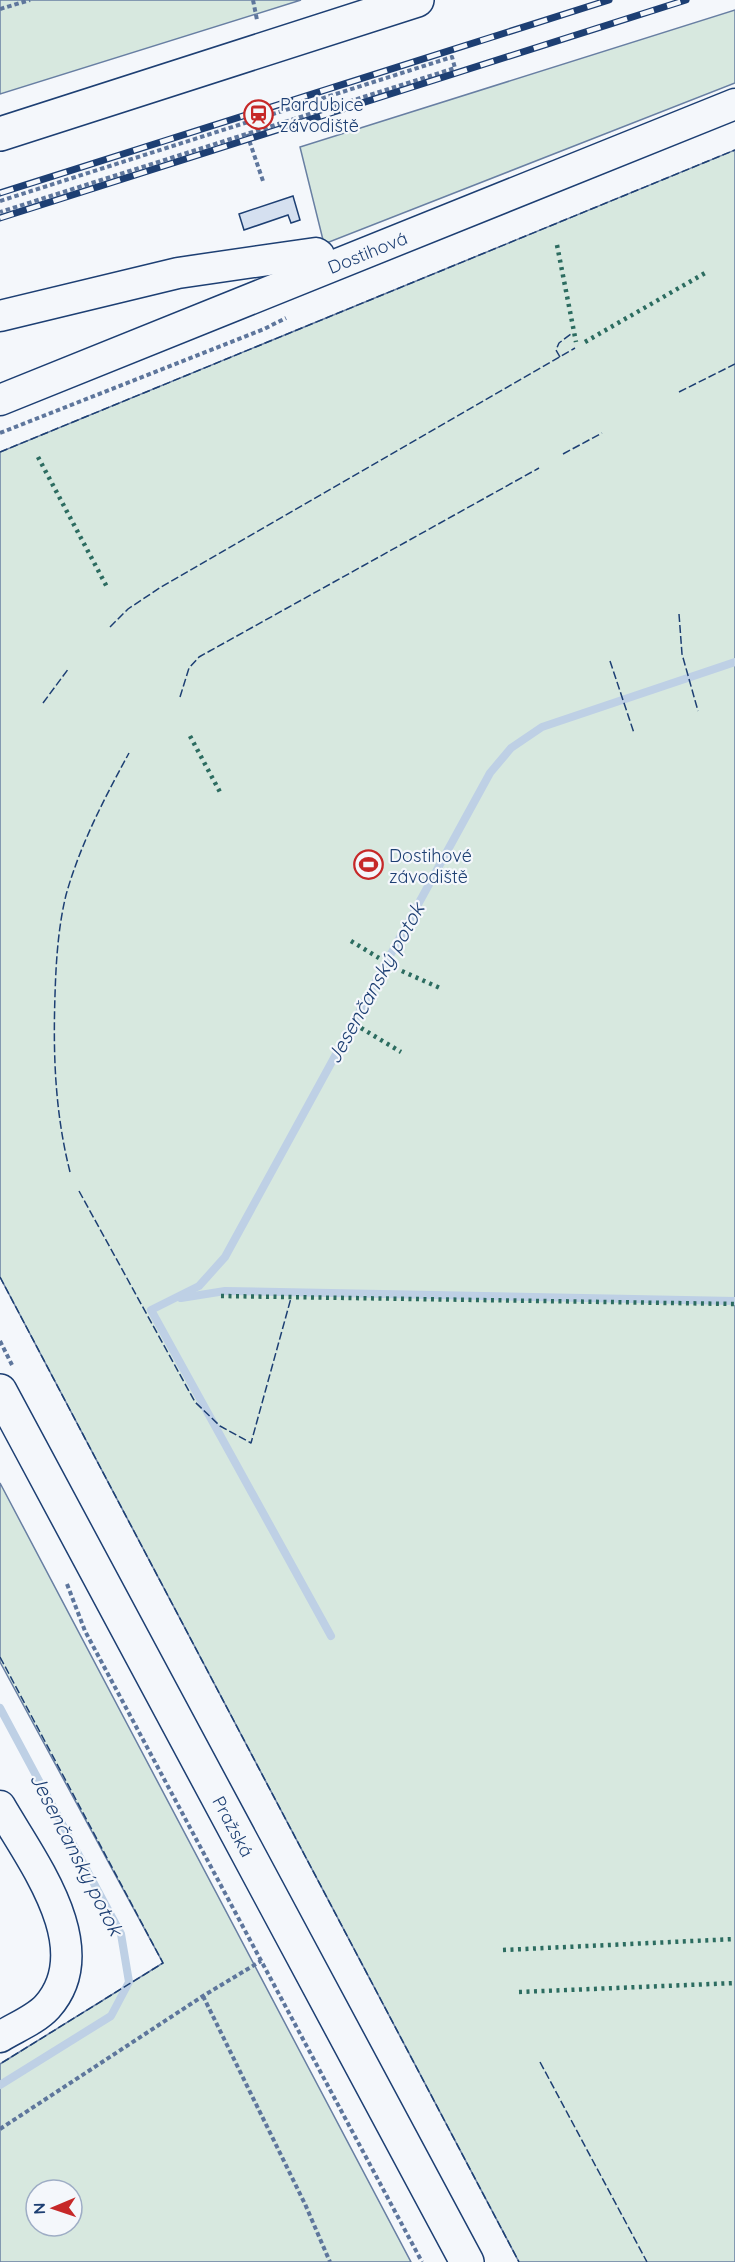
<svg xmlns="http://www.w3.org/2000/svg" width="735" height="2262" font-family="Quicksand,sans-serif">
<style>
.green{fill:#d7e8df;stroke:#687fa3;stroke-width:1.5;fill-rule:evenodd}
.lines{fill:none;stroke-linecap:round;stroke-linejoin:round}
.stream{stroke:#bed0e5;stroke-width:8}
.building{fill:#d5e0f0;stroke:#1d3f73;stroke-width:1.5}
.minor-casing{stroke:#1d3f73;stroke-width:33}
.major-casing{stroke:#1d3f73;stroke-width:36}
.path{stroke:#5e769c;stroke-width:4;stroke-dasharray:4.5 3;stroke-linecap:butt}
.minor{stroke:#f4f7fb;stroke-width:30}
.major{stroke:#f4f7fb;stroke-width:33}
.rail-casing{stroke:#1d3f73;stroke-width:7}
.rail{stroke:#f4f7fb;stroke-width:4.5;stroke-dasharray:14;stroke-linecap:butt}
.hedge{stroke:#2c6c60;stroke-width:4.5;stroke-dasharray:3 4.5;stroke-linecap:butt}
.fence{stroke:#1d3f73;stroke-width:1.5;stroke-dasharray:8 3;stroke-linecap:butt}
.labels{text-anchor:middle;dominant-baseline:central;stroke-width:4.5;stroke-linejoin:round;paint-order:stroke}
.poi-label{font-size:18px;fill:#1d3f73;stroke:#f4f7fb;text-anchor:start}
.street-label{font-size:18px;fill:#1d3f73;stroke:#f4f7fb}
.water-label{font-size:20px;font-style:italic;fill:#1d3f73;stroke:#f4f7fb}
</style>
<rect width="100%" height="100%" fill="#f4f7fb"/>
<!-- green -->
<g class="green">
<path d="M0 0H301L0 94Z"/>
<path d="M735 10V83L324 244 300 147Z"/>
<path d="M735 150V2262H519L0 1277V452Z"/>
<path d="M0 1483 411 2262H0V2064L163 1963 0 1662ZM36 2190H72V2226H36Z"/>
</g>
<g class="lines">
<!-- stream -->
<g class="stream">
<path d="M181 1298 225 1291 735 1301"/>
<path d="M331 1636 151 1310 199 1286 225 1257 490 773 511 748 542 727 735 662"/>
<path d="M0 1708 121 1934 129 1982 111 2016 0 2085"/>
</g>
</g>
<!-- building -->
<path class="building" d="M293 196 300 220 291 223 288 215 244 230 239 214Z"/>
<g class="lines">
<defs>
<g id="minor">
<path d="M0 316 178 273 316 253 319 255"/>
<path id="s1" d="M0 400 735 104"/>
<path d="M0 1806C31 1860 100 1948 47 2007 35 2020 14 2028 0 2037"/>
</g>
<g id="major">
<path d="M0 134 417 0"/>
<path id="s2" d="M0 1391 467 2262"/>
</g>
</defs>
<!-- minor casing -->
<use href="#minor" class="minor-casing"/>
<!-- major casing -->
<use href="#major" class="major-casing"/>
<!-- path -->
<g class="path">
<path d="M253 0 257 20"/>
<path d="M0 9 30 0"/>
<path d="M247 134 263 181"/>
<path d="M0 201 452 57 455 68 0 212"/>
<path d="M0 433 264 329 286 318"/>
<path d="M0 1341 12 1365"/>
<path d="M67 1584 85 1631 422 2262"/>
<path d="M203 1996 305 2204 330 2262"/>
<path d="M0 2129 203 1996 261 1961"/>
</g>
<!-- minor -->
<use href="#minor" class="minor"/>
<!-- major -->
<use href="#major" class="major"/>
<defs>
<g id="rail">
<path d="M0 193 609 0"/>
<path d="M0 218 686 0"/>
</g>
</defs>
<!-- rail casing -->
<use href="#rail" class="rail-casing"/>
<!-- rail -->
<use href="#rail" class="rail"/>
<!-- hedge -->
<g class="hedge">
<path d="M557 245 576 342"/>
<path d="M585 342 705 273"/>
<path d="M38 457 108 589"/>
<path d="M190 736 221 794"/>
<path d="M351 941 379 958"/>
<path d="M395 968 440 988"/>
<path d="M361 1028 401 1052"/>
<path d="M221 1296 735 1304"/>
<path d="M503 1950 735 1939"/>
<path d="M519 1992 735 1983"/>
</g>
<!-- fence -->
<g class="fence">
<path d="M560 357 556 350 559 343 571 334"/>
<path d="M679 392 735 364"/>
<path d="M0 452 735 150"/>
<path d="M563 454 602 433"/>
<path d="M679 614 682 654 698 711"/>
<path d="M110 627 128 609 161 587 575 348"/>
<path d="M610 661 634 733"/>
<path d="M180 697 189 668 199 657 539 468"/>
<path d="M43 703 69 668"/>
<path d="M70 1172C55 1113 53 1055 55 995 56 962 58 928 66 895 80 845 104 799 129 753"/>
<path d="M79 1191 195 1402 220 1426 251 1443 291 1298"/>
<path d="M0 1277 519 2262"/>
<path d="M0 1657 163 1963 0 2064"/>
<path d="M540 2062 647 2262"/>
</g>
</g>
<!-- icons -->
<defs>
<symbol id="station-ring" viewBox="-11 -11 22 22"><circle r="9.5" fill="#f4f7fb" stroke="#c62828" stroke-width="1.5"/><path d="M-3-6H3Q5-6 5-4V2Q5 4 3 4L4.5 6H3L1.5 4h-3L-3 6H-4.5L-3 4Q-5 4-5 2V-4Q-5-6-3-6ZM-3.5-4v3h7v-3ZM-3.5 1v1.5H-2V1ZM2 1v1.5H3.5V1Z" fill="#c62828"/></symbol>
<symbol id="stadium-ring" viewBox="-11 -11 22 22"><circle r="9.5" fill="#f4f7fb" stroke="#c62828" stroke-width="1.5"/><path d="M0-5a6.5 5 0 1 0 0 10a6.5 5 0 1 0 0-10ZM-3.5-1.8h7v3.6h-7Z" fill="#c62828"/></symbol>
</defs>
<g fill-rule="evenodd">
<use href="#station-ring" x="242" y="98" width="33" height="33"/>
<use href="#stadium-ring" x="352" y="848" width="33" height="33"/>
</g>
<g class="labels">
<!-- poi labels -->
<g class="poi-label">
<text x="280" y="104">Pardubice<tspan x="280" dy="21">závodiště</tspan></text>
<text x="389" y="855">Dostihové<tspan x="389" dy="21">závodiště</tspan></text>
</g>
<!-- street labels -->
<g class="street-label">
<text stroke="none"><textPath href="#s1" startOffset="396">Dostihová</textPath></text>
<text stroke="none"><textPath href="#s2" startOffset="494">Pražská</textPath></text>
</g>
<!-- water labels -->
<g class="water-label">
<text transform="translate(375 983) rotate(-61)">Jesenčanský potok</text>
<text transform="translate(77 1854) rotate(63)">Jesenčanský potok</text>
</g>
</g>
<!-- north arrow -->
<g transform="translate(54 2208) rotate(268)"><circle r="28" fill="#f4f7fb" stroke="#9eadc5" stroke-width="1.5"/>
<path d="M0-4.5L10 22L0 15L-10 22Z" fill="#c62828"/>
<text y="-9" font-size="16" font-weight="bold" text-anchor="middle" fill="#1d3f73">N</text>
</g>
</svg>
